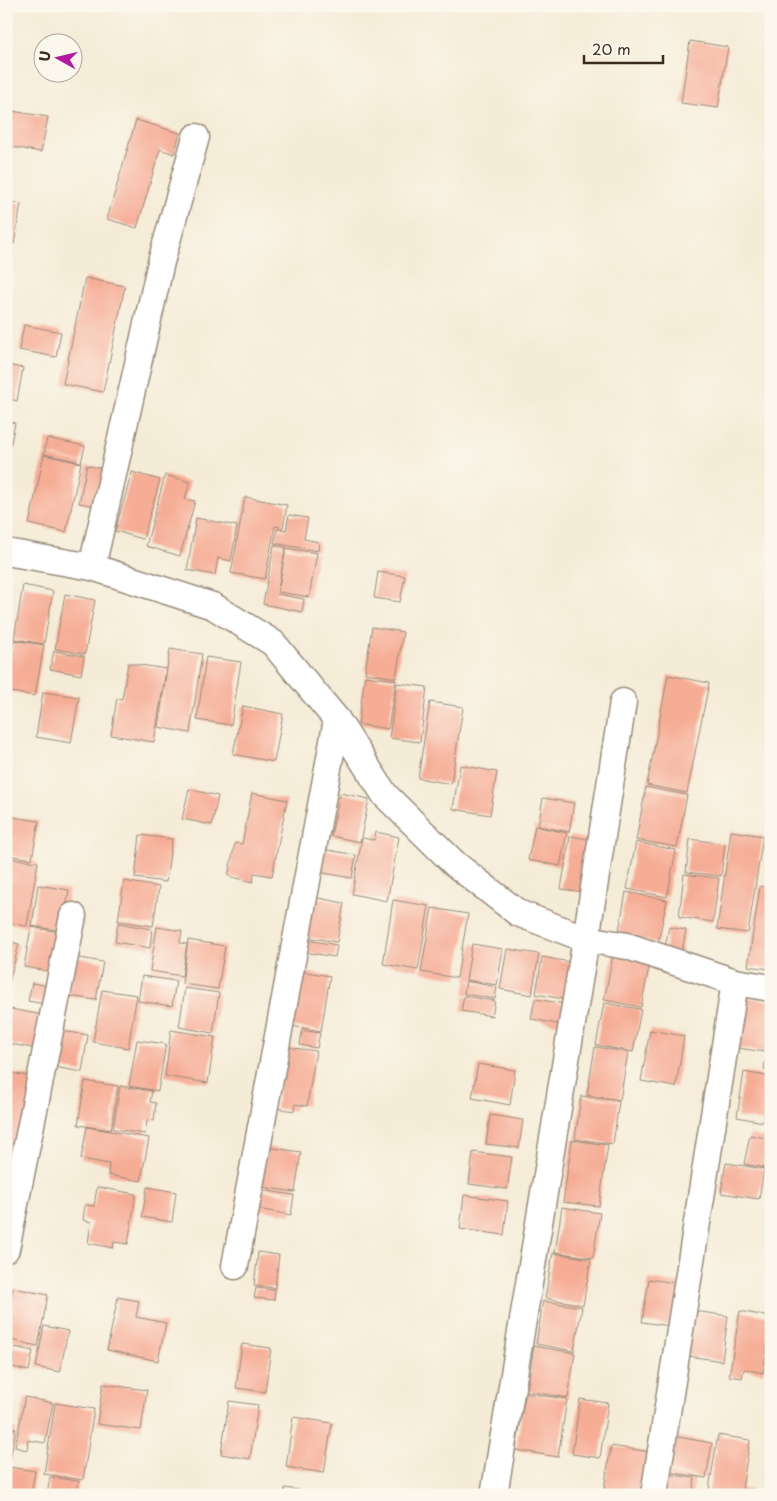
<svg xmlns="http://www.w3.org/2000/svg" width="777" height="1501" font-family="'Playpen Sans',sans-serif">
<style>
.building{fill:#f6ad96}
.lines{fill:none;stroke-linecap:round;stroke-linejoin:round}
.minor-casing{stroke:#988b7a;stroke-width:29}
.minor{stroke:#fff;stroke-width:26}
</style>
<rect width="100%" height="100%" fill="#fbf7ec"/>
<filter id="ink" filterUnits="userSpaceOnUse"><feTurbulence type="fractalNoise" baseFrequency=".02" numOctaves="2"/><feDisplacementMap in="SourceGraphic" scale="10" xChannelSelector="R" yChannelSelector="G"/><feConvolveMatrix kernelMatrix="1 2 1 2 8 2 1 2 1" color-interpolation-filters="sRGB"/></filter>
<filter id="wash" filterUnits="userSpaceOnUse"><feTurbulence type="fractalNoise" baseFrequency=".0096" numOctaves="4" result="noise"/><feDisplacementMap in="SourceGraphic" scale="20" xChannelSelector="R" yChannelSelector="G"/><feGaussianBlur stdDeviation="1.12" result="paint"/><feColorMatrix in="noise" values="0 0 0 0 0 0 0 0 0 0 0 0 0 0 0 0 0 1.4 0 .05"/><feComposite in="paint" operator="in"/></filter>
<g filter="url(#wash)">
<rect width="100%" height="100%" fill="#f5ecd7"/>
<g id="blocks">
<!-- building -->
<g class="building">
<path d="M690 41 728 47 718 108 681 103Z"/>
<path d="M6 110 48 117 41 152 6 146Z"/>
<path d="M136 120 180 133 174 154 160 149 137 228 107 219Z"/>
<path d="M6 201 21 204 14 244 6 243Z"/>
<path d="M6 252 12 253 7 280H6Z"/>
<path d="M85 278 125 286 103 392 63 384Z"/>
<path d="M24 325 61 332 56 357 19 350Z"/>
<path d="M6 365 23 368 17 401 6 398Z"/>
<path d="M6 421 15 423 7 463H6Z"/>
<path d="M47 438 85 446 81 462 44 454Z"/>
<path d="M44 455 81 463 66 532 29 524Z"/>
<path d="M87 465 108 470 100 507 79 503Z"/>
<path d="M132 472 160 480 143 539 115 531Z"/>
<path d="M165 475 190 482 185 499 195 501 180 556 146 546Z"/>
<path d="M245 497 287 505 283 528 275 526 265 579 231 573Z"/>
<path d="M289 515 308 518 304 539 319 542 318 551 274 543 277 529 286 530Z"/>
<path d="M196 518 237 526 231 561 218 558 215 575 187 570Z"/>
<path d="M274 545 286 547 277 594 304 599 302 612 263 604Z"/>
<path d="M286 548 317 553 309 597 278 592Z"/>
<path d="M378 572 405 576 400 602 374 598Z"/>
<path d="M23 585 53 591 44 644 14 639Z"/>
<path d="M65 594 95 600 85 654 55 649Z"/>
<path d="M372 627 403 632 396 678 365 673Z"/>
<path d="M14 640 44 645 35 696 6 691V652L11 653Z"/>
<path d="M170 649 202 654 190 733 158 727Z"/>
<path d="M54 651 84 656 81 675 50 669Z"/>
<path d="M206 657 241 662 231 725 197 720Z"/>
<path d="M128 663 166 669 154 742 111 735 117 698 122 699Z"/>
<path d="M668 675 709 683 687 793 647 785Z"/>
<path d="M365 676 396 680 388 729 358 724Z"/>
<path d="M397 683 427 687 420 742 389 738Z"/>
<path d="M43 692 79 697 71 743 36 737Z"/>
<path d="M430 702 463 707 451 784 418 778Z"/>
<path d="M243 706 283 714 274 762 233 754Z"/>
<path d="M460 765 497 772 490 815 453 809Z"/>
<path d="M646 787 687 795 677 847 636 840Z"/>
<path d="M189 789 218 796 212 825 182 819Z"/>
<path d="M252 793 287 800 272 876 254 873 253 882 228 876 235 843 242 844Z"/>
<path d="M340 793 369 799 360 842 331 836Z"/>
<path d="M543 798 574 803 569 832 538 826Z"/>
<path d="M6 816 39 821 32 859 6 855Z"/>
<path d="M535 826 567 833 560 866 528 860Z"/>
<path d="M731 831 763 836 748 933 717 929Z"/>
<path d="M376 832 399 837 387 901 352 894 362 838 374 840Z"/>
<path d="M140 835 172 839 166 882 135 878Z"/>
<path d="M570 836 599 841 590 893 561 889Z"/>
<path d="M690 839 725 844 721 876 686 872Z"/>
<path d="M636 842 676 850 667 897 627 889Z"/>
<path d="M322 849 356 855 352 878 318 872Z"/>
<path d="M9 858 38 862 27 926 6 923V876Z"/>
<path d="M684 874 719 878 713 922 679 917Z"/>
<path d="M124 881 159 887 153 926 118 921Z"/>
<path d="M38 885 69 890 62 931 32 926Z"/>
<path d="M760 886 771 888V963L769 969 748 966Z"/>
<path d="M626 892 667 900 658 943 618 936Z"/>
<path d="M313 897 344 903 337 942 306 937Z"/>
<path d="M393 900 429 906 418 970 383 964Z"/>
<path d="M432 908 468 914 457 978 421 972Z"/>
<path d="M118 923 152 929 150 948 115 942Z"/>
<path d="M31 927 60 932 53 972 24 967Z"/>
<path d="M157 927 182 931 180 943 187 944 182 976 150 971Z"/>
<path d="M669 927 686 930 681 957 664 953Z"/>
<path d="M188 940 225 946 218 989 182 984Z"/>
<path d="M306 940 337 945 335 957 304 952Z"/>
<path d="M6 941 19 944 7 990H6Z"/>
<path d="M472 944 503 949 497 985 466 980Z"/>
<path d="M507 949 539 954 532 995 500 989Z"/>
<path d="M613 955 650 962 641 1007 604 1000Z"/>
<path d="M74 957 103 962 96 1000 68 996Z"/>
<path d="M542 957 575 963 568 1000 536 994Z"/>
<path d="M300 971 330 976 321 1031 291 1026Z"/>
<path d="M142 976 176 981 172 1006 138 1001Z"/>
<path d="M466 981 497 987 495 999 464 994Z"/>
<path d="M32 983 54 987 51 1005 28 1001Z"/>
<path d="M185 988 219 993 213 1033 179 1027Z"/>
<path d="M102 990 137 995 128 1048 93 1042Z"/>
<path d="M464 996 495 1001 492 1016 461 1011Z"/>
<path d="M739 996 771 1001V1053L731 1047Z"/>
<path d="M535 999 566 1004 563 1025 531 1019Z"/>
<path d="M604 1003 641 1009 633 1052 596 1045Z"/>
<path d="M10 1009 48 1016 42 1050 6 1043V1026Z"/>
<path d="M55 1030 88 1035 82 1072 49 1066Z"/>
<path d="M171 1030 215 1037 208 1083 165 1076Z"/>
<path d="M302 1030 320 1033 317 1048 300 1045Z"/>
<path d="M650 1030 684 1036 676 1087 641 1081Z"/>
<path d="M137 1040 166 1044 158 1091 129 1086Z"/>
<path d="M286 1047 316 1051 307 1106 295 1104 294 1111 276 1108Z"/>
<path d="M595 1047 628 1052 620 1100 587 1095Z"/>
<path d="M766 1057 771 1058V1071L764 1069Z"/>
<path d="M478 1064 515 1070 510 1105 472 1098Z"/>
<path d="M6 1072 38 1078 24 1146 6 1142Z"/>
<path d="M744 1072 771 1077 763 1122 737 1117Z"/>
<path d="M85 1081 118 1086 111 1130 78 1125Z"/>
<path d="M120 1086 152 1091 150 1102 156 1103 154 1121 147 1120 145 1134 113 1129Z"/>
<path d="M581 1096 619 1101 613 1144 575 1139Z"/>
<path d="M490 1115 523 1120 519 1148 486 1144Z"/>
<path d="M87 1127 149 1138 141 1181 108 1175 109 1164 81 1159Z"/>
<path d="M750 1135 771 1139 766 1168 744 1164Z"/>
<path d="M572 1140 608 1145 599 1206 563 1202Z"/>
<path d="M267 1147 301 1152 295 1192 261 1187Z"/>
<path d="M473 1152 512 1157 507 1189 469 1184Z"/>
<path d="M726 1163 764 1169 759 1199 721 1193Z"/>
<path d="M97 1187 136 1194 128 1244 114 1242 113 1248 88 1243 91 1222 83 1220 85 1205 94 1206Z"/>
<path d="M147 1187 176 1192 172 1222 142 1217Z"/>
<path d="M261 1190 294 1195 291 1215 257 1209Z"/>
<path d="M464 1195 508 1201 504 1235 460 1229Z"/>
<path d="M562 1207 600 1213 593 1258 555 1252Z"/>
<path d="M258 1252 279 1255 275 1288 254 1286Z"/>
<path d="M553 1253 591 1259 583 1305 545 1298Z"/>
<path d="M649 1279 683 1284 677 1327 642 1322Z"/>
<path d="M13 1288 48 1295 38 1346 6 1339V1324Z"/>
<path d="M256 1288 275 1290 274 1300 254 1298Z"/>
<path d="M118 1297 139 1301 136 1317 166 1323 158 1361 107 1350Z"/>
<path d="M543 1301 582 1307 574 1351 536 1344Z"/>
<path d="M688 1310 728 1316 722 1361 681 1355Z"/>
<path d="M740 1311 771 1317 763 1373 744 1369 742 1378 729 1376Z"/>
<path d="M44 1326 68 1331 60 1372 36 1367Z"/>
<path d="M242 1344 271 1348 265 1392 236 1388Z"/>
<path d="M534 1346 575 1353 568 1398 527 1391Z"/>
<path d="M15 1347 33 1351 29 1371 12 1367Z"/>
<path d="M103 1384 147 1390 141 1430 97 1424Z"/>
<path d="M525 1393 567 1399 558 1457 516 1450Z"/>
<path d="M25 1397 53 1403 45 1443 28 1440 27 1450 15 1447Z"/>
<path d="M580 1399 608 1403 600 1458 572 1454Z"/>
<path d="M229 1401 258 1405 250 1459 221 1454Z"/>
<path d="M55 1403 94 1409 83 1480 44 1474Z"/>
<path d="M293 1417 332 1423 324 1473 286 1467Z"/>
<path d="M6 1427 16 1429 9 1465 6 1464Z"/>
<path d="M667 1435 712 1443 706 1478 661 1471Z"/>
<path d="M718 1435 750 1440 742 1489 751 1490 750 1495H708Z"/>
<path d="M611 1446 651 1452 644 1495H603Z"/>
<path d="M9 1467 35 1471 31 1495H6Z"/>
<path d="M666 1474 695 1478 692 1495H663Z"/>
<path d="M50 1477 79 1481 77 1495H47Z"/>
<path d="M285 1488 323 1494V1495H284Z"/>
</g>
</g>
</g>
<g filter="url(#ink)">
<use href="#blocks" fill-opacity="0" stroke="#988b7a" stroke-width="1"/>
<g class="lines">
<defs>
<g id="minor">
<path d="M6 552 92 567 213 606 273 643 337 720 385 795 455 864 518 913 586 939 627 946 735 982 771 988"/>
<path d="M92 567 161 262 196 137"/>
<path d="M6 1249 73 916"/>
<path d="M235 1266 337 720"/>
<path d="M494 1495 586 939 623 702"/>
<path d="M654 1495 735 982"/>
</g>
</defs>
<!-- minor casing -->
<use href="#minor" class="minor-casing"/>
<!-- minor -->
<use href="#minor" class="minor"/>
</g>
</g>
<!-- margin -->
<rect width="777" height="1501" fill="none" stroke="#fbf7ec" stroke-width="25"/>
<!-- north arrow -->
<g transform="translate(58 58) rotate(278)"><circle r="24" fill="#fbf7ec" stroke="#aea59a"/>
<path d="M0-4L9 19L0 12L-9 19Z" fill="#b5179e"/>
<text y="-8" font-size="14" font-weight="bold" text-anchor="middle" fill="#3b2a1e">U</text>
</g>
<!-- scale -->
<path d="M584 55v8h79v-8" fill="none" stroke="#3b2a1e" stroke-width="2.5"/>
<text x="592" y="55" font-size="15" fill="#3b2a1e" stroke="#fbf7ec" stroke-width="4" paint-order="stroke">20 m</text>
</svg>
